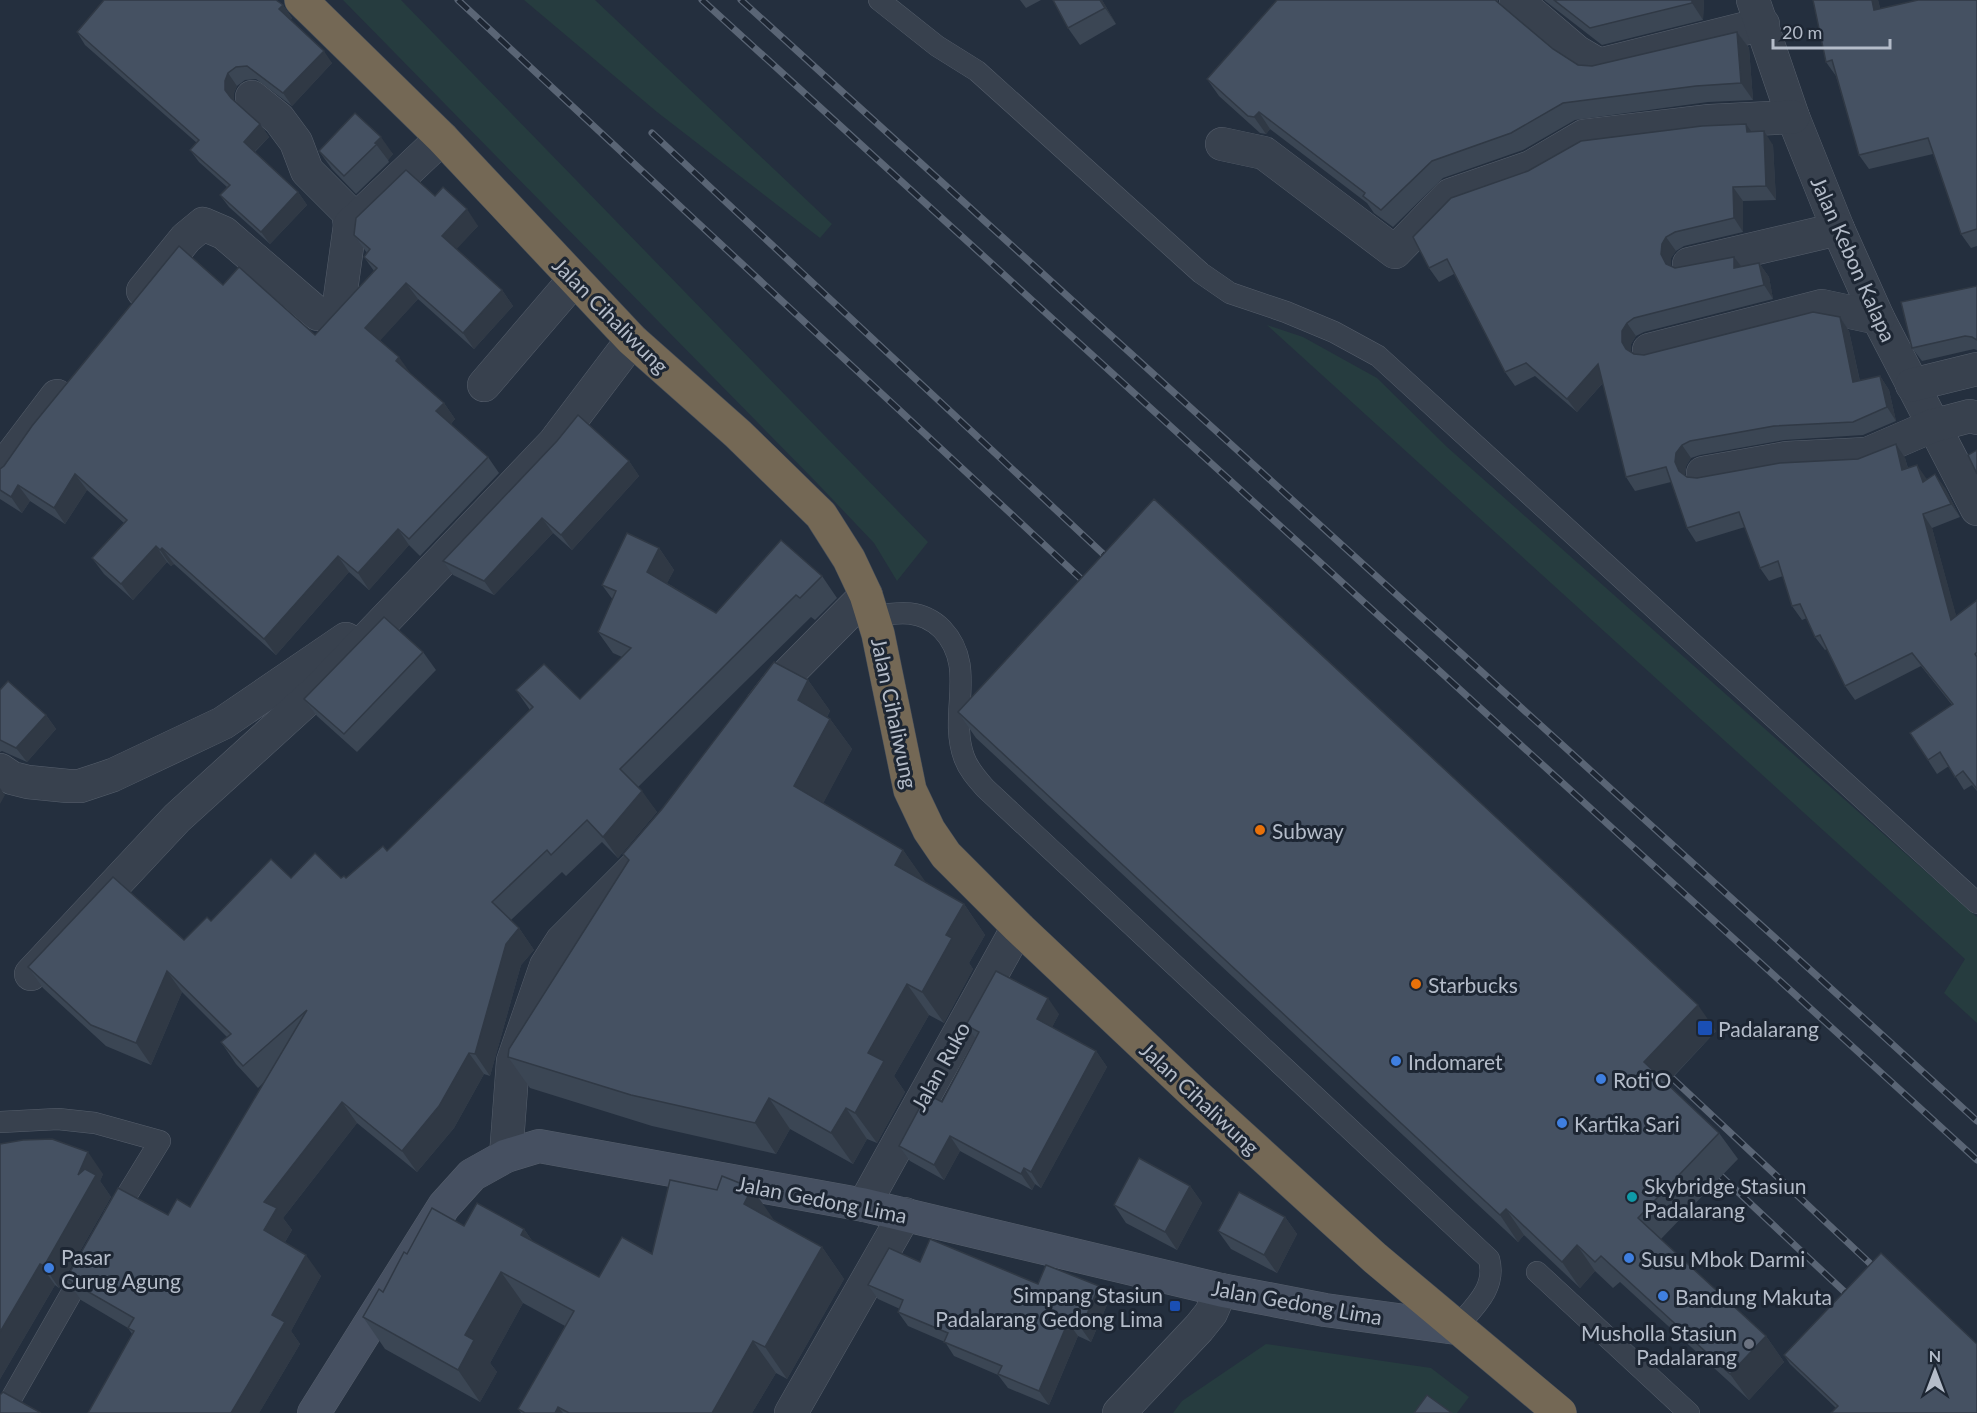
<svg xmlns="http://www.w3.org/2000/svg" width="1977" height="1413" font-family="Lato,sans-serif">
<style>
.green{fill:#263c3f}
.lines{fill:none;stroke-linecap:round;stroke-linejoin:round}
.lane-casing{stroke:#565f6c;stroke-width:22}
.street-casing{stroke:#565f6c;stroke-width:34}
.secondary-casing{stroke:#565f6c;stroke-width:34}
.highway-casing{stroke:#434c59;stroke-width:34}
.lane{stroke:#38414e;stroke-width:21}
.street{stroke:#38414e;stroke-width:33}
.secondary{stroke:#465061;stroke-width:33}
.highway{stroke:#746855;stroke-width:33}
.rail-casing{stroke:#5a6575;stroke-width:7}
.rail{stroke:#1d2633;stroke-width:4.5;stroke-dasharray:14;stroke-linecap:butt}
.wall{fill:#3b4654}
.shaded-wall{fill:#303945}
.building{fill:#455162;stroke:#303945;stroke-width:1.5}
.food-dot{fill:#e8710a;stroke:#1d2633;stroke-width:2}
.transit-dot{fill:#1a4fb4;stroke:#1d2633;stroke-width:2}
.shop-dot{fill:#3f7fe0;stroke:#1d2633;stroke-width:2}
.culture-dot{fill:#0f9aa8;stroke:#1d2633;stroke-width:2}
.worship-dot{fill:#6b7280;stroke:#1d2633;stroke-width:2}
.labels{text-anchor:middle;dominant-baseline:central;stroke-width:6;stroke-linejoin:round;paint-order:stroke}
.street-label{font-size:21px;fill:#b4bcc9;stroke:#1d2633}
.poi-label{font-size:21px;fill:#b4bcc9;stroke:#1d2633;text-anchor:start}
</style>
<rect width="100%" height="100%" fill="#242f3e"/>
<!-- green -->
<g class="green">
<path d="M343 0H401L928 542 897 581 874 543 818 484Z"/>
<path d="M524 0H595L832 224 820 238 657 112Z"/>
<path d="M1267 325 1303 337 1377 378 1447 447 1977 917V1023L1944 993 1965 959Z"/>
<path d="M1266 1344 1431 1368 1469 1397 1457 1413H1173L1182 1401Z"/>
</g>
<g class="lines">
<defs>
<g id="lane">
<path d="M879 0 937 46 977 71 1201 273 1230 293 1286 312 1334 332 1378 356 1977 903"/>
<path d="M873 616C899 612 922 609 942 629 978 667 948 713 964 757 968 769 977 779 985 788L1489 1259C1497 1288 1474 1307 1456 1328"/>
<path d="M0 1122 58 1119 95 1123 160 1141 114 1216"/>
<path d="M1537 1272 1689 1413"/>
<path d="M3 1413 88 1264"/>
</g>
<g id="street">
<path d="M1516 0 1577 52 1599 65 1763 24"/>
<path d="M1753 0 1793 117 1838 229 1878 318 1977 509"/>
<path d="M252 97 279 119 296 142 307 171 348 212 350 225"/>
<path d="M1222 144 1264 153 1395 252 1450 195 1531 167 1584 136 1710 121 1793 117"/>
<path d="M1689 264 1838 229"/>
<path d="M143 291 186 238 203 224 224 233 318 314 338 312 350 225 442 138"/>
<path d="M1649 350 1822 306 1878 318"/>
<path d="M484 385 573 281"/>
<path d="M1912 385 1977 369"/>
<path d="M0 471 57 396"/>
<path d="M1703 473 1787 458 1867 454 1932 426 1970 416 1977 418"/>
<path d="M762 705 779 683 866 595"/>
<path d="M0 770 12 778 28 782 68 786H80L113 775 223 723 346 639"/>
<path d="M31 974 177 818 319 689 554 443 632 340"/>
<path d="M506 1156 513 1061 546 966 562 941 637 866"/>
<path d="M864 1205 1018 927"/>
<path d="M791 1413 905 1214"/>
<path d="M1119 1413 1199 1328 1211 1313 1221 1290"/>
</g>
<path id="secondary" d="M314 1413 444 1206 472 1175 506 1156 539 1146 864 1205 1221 1290 1325 1310 1456 1328"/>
<path id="highway" d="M301 0 442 138 632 340 738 434 821 515 849 559 866 595 878 634 910 790 929 830 946 855 1018 927 1197 1096 1375 1258 1560 1413"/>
</defs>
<!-- lane casing -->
<use href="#lane" class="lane-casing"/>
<!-- street casing -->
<use href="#street" class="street-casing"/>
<!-- secondary casing -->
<use href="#secondary" class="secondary-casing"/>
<!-- highway casing -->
<use href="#highway" class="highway-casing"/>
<!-- lane -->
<use href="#lane" class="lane"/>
<!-- street -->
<use href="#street" class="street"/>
<!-- secondary -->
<use href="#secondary" class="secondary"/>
<!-- highway -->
<use href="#highway" class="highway"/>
<defs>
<g id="rail">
<path d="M458 0 1093 590"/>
<path d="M702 0 1977 1160"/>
<path d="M741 0 1977 1121"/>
<path d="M652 133 1115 565"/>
<path d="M1672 1078 1876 1269"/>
<path d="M1721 1176 1850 1297"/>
</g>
</defs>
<!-- rail casing -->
<use href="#rail" class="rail-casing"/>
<!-- rail -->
<use href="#rail" class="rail"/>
</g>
<!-- wall -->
<g class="wall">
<path d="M1020 0H1041L1026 8Z"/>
<path d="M1053 0H1102L1116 24 1080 45 1068 28Z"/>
<path d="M1498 0V3L1553 49 1578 65 1592 66 1737 32 1749 48 1753 100 1708 102 1575 120 1523 150 1443 178 1393 227 1374 213 1367 203 1270 129 1266 134 1260 133 1219 96 1207 79Z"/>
<path d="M1544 0H1704L1703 20 1602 45Z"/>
<path d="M1813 0H1878L1880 8 1977 0V246L1971 248 1961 234 1933 154 1869 169 1859 155 1836 76 1826 62Z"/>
<path d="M283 5 292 18 290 20 332 63 292 106 256 79 245 80 237 86 234 93V101L260 124 269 137 255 152 298 192 307 205 270 244 229 207 220 195 227 187 199 162 190 150 197 143 85 45 77 32Z"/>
<path d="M355 113 393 154 388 160 389 162 356 194 332 169 319 151Z"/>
<path d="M1752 132 1773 145 1776 200 1743 201V232L1684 246 1676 251 1671 258V266L1675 268 1741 267 1759 263 1769 277 1773 299 1644 332 1636 336 1631 344V352L1634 354 1644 355 1840 317 1849 331 1860 381 1880 376 1889 390 1896 421 1863 435 1784 440 1700 455 1691 458 1686 466 1685 475 1687 477 1697 478 1905 458 1908 468 1927 479 1945 488 1960 517 1932 528 1956 616 1977 600V791L1972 785 1964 790 1949 766 1937 774 1928 760 1952 705 1921 666 1855 700 1845 686 1827 649 1825 650 1815 637 1807 618 1802 620 1792 606 1783 576 1769 581 1760 568 1745 527 1696 542 1687 528 1671 482 1635 491 1626 477 1603 383 1577 412 1535 376 1515 386 1505 372 1454 274 1439 282 1429 268 1413 237Z"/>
<path d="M435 196 478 226 456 249 502 290 513 306 474 349 418 299 380 340 410 373 444 403 455 419 451 424 488 457 499 473 420 556 409 545 369 590 349 572 276 655 174 564 171 566 167 562 133 600 104 574 92 558 124 523 87 490 65 524 30 501 22 513 0 499V469L223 285 315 335 374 271 364 257 367 253 354 235Z"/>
<path d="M1977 286V350L1974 349 1922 361 1912 348Z"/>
<path d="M629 461 639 476 572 550 553 533 494 595 453 575 443 561Z"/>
<path d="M659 548 674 570 667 583 716 613 822 576 837 598 815 620 811 617 638 787 657 812 618 858 602 842 566 876 562 872 511 920 519 928 534 950 521 965 490 1076 484 1074 454 1128 417 1172 357 1123 283 1218 292 1230 285 1242 321 1276 291 1331 300 1344 259 1413H88L132 1334 128 1328 81 1300 66 1279 168 1215 190 1207 265 1081 258 1088 236 1064 221 1042 227 1037 182 992 151 1065 106 1046 43 988 28 967 184 940 211 921 291 878H346L387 851 530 710 516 690 580 699 622 657 613 653 598 632 613 600 602 585Z"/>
<path d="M423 652 436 670 357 752 317 716 304 699Z"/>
<path d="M808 680 830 711 827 717 830 719 852 749 823 803 903 850 925 882 964 904 985 935 969 963 973 969 944 1023 929 1015 894 1076 905 1092 877 1143 867 1139 853 1164 790 1129 776 1154 652 1126 530 1088 508 1057 629 862 623 854Z"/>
<path d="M0 690 46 715 56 729 27 762 2 751 0 752Z"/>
<path d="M958 712 1716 1031 1667 1084 1719 1133 1738 1159 1661 1239 1766 1336 1784 1362 1749 1400 1620 1282 1613 1288 1595 1271 1580 1288 1524 1235 1518 1242 976 738Z"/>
<path d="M1059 1014 1052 1027 1096 1051 1107 1067 1041 1188 1035 1184 1032 1190 960 1151 944 1180 910 1161 899 1146 942 1102 976 1039 966 1025Z"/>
<path d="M0 1144 103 1174 100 1181 111 1197 59 1288 55 1285 0 1379Z"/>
<path d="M1190 1186 1202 1203 1177 1250 1126 1223 1114 1205Z"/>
<path d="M1285 1217 1297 1234 1277 1273 1231 1249 1218 1231Z"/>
<path d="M774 1221 822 1247 844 1279 787 1379 776 1373 752 1413H521L518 1409 565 1326 523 1303 490 1363 497 1372 480 1402 385 1349 363 1317 383 1292 464 1226 524 1229 533 1242 599 1277 652 1254Z"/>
<path d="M920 1262 1038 1284 1099 1286 1109 1300 1091 1342 1078 1336 1049 1405 1008 1388 998 1375 954 1356 945 1342 908 1326 898 1312 900 1309 878 1299 868 1285Z"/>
<path d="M1977 1344 1836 1408 1790 1364 1784 1355Z"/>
</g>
<!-- shaded-wall -->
<g class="shaded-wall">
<path d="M1100 0H1102L1116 24 1105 8Z"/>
<path d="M1692 0H1704L1703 20 1692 3Z"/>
<path d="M1872 0H1878L1884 24 1874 10Z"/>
<path d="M283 5 292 18 288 22 279 9Z"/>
<path d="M1737 32 1749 48 1753 100 1741 83Z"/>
<path d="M324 51 332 63 292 106 283 93Z"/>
<path d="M228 73 237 86 234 93V103L225 90V81Z"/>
<path d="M1259 112 1270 129 1266 134 1254 117Z"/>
<path d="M260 124 269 137 252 154 244 142Z"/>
<path d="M1746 124 1756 138 1747 132Z"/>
<path d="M1764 131 1773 145 1776 200 1766 186Z"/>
<path d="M381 137 393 154 388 160 375 143Z"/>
<path d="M1733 187 1743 201V232L1734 218Z"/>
<path d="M298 192 307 205 270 244 261 232Z"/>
<path d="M467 209 478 226 453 253 442 236Z"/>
<path d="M1666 237 1676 251 1671 258V268L1666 264 1661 254 1662 244Z"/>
<path d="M1734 257 1744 270 1734 268Z"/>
<path d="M1759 263 1769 277 1773 299 1764 285Z"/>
<path d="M406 283 418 299 377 344 365 328Z"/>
<path d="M502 290 513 306 474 349 463 333Z"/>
<path d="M1840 317 1849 331 1863 396 1853 382Z"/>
<path d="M1627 323 1636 336 1631 344V355L1626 349 1622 342V331Z"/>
<path d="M399 357 411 374 396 361Z"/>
<path d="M1598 364 1608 377 1577 412 1567 399Z"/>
<path d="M1880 376 1889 390 1896 421 1887 407Z"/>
<path d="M444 403 455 419 448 427 436 411Z"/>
<path d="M1896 444 1905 458 1912 484 1902 470Z"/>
<path d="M1682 445 1691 458 1686 466 1685 476 1679 471 1675 462 1676 453Z"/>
<path d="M629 461 639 476 572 550 561 535Z"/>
<path d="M1917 465 1926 478 1933 495 1923 482Z"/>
<path d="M75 474 87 490 65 524 54 508Z"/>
<path d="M1935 474 1945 488 1960 517 1951 504Z"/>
<path d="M18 485 30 501 22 513 11 497Z"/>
<path d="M1923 514 1932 528 1961 633 1951 620Z"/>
<path d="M542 518 553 533 494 595 484 581Z"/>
<path d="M398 529 409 545 369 590 358 573Z"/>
<path d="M156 546 167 562 133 600 121 584Z"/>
<path d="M162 548 174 564 171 566 160 550Z"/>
<path d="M659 548 674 570 662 593 647 572Z"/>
<path d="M338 556 349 572 276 655 264 639Z"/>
<path d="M808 680 830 711 819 731 798 700Z"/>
<path d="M46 715 56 729 27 762 16 748Z"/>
<path d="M830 719 852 749 816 817 794 786Z"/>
<path d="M0 788 5 795 0 804Z"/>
<path d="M642 791 657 812 618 858 603 837Z"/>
<path d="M903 850 925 881 917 896 895 865Z"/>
<path d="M964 904 985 935 969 963 973 969 944 1023 922 992 946 935Z"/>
<path d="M519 928 534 950 521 965 490 1076 475 1054 506 944Z"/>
<path d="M167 971 182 992 151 1065 136 1043Z"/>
<path d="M907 984 929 1015 894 1076 905 1092 877 1143 855 1113 868 1053Z"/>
<path d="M1048 998 1059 1014 1048 1035 1037 1019Z"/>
<path d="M1698 1005 1716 1031 1662 1088 1644 1062Z"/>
<path d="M1096 1051 1107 1067 1041 1188 1031 1172Z"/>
<path d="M469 1053 484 1074 454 1128 417 1172 402 1151Z"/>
<path d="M769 1098 790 1129 776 1154 755 1123Z"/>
<path d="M342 1102 357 1123 283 1218 292 1230 279 1252 264 1230V1202Z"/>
<path d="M846 1108 867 1139 853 1164 831 1133Z"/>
<path d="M950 1136 960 1151 944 1180 934 1165Z"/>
<path d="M88 1152 103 1174 100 1181 111 1197 59 1288 44 1266 78 1175Z"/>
<path d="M1024 1168 1035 1184 1032 1190 1021 1174Z"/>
<path d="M1190 1186 1202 1203 1177 1250 1165 1232Z"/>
<path d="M752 1188 774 1220 744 1204Z"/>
<path d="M1506 1209 1524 1235 1518 1242 1500 1215Z"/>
<path d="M1285 1217 1297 1234 1277 1273 1264 1255Z"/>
<path d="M524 1229 546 1261 521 1235Z"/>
<path d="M1577 1245 1595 1271 1580 1288 1562 1262Z"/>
<path d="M822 1247 844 1279 787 1379 765 1347Z"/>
<path d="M306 1255 321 1276 291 1331 300 1344 259 1413H231L272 1315Z"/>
<path d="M40 1264 55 1285 0 1379V1332Z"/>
<path d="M501 1272 523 1303 490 1363 497 1372 480 1402 458 1370 465 1335Z"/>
<path d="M1099 1286 1109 1300 1091 1342 1081 1328Z"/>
<path d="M1068 1322 1078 1336 1049 1405 1039 1391Z"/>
<path d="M1766 1336 1784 1362 1749 1400 1730 1374Z"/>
<path d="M753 1341 776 1373 752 1413H712Z"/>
<path d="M558 1407 563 1413H555Z"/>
</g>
<!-- building -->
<g class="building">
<path d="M104 0H276L283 5 279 9 324 51 283 93 247 66 236 67 228 73 225 81V90L231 98 260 124 244 142 298 192 261 232 220 195 230 185 190 150 199 140 77 32Z"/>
<path d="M1053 0H1100L1105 8 1068 28Z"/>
<path d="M1277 0H1495L1553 49 1578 65 1592 66 1737 32 1741 83 1696 86 1563 103 1511 133 1432 161 1381 210 1363 196 1365 193 1259 112 1254 117 1248 116 1207 79Z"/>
<path d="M1554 0H1692V3L1590 28Z"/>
<path d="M1813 0H1872L1874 10 1918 0H1977V229L1961 234 1928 138 1859 155 1832 60 1826 62Z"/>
<path d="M355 113 381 137 375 143 377 144 344 176 319 151Z"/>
<path d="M1746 124 1747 132 1764 131 1766 186 1733 187 1734 218 1675 232 1666 237 1662 244 1661 254 1666 264 1675 268 1734 257V268L1759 263 1764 285 1634 318 1627 323 1622 331V342L1626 349 1634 354 1644 355 1813 312 1840 317 1853 382 1880 376 1887 407 1853 422 1774 426 1690 441 1682 445 1676 453 1675 462 1679 471 1687 477 1697 478 1780 463 1858 459 1896 444 1902 470 1917 465 1923 482 1935 474 1951 504 1923 514 1951 620 1977 600V652L1975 654 1977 657V789L1963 771 1955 777 1940 752 1928 760 1910 733 1953 704 1912 653 1845 686 1820 635 1815 637 1800 604 1792 606 1778 561 1760 568 1739 512 1687 528 1666 467 1626 477 1598 364 1567 399 1526 363 1505 372 1447 259 1429 268 1413 237 1451 198 1528 171 1581 141 1702 126Z"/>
<path d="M406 170 435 196 443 187 467 209 442 236 502 290 463 333 406 283 365 328 399 357 396 361 444 403 436 411 488 457 409 539 398 529 358 573 338 556 264 639 162 548 160 550 156 546 121 584 92 558 127 520 75 474 54 508 18 485 11 497 0 490V469L4 466 32 426 179 246 223 285 239 267 315 335 377 268 364 257 370 249 354 235 356 218Z"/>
<path d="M1977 286V340L1972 337 1965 336 1912 348 1901 302Z"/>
<path d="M578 415 629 461 561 535 542 518 484 581 443 561 557 441Z"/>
<path d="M1977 450V474L1968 455Z"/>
<path d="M1154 499 1698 1005 1644 1062 1719 1133 1638 1218 1766 1336 1730 1374 1601 1256 1595 1262 1577 1245 1562 1262 1506 1209 1500 1215 958 712Z"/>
<path d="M627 533 659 548 647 572 716 613 781 540 822 576 800 598 796 595 620 769 642 791 603 837 587 820 551 855 547 850 492 902 519 928 506 944 475 1054 469 1053 439 1106 402 1151 342 1102 264 1202 277 1208 264 1230 306 1255 272 1315 285 1322 231 1413H88L134 1331 128 1328 134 1318 66 1279 118 1188 168 1215 177 1199 190 1207 307 1010 243 1066 221 1042 231 1034 167 971 136 1043 91 1025 28 967 113 877 184 940 207 917 211 921 271 859 291 878 315 853 341 878 344 876 346 878 383 846 387 851 533 707 516 690 544 664 580 699 631 648 598 632 616 591 602 585Z"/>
<path d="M384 617 423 652 344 734 304 699Z"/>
<path d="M774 662 808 680 798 700 830 719 794 786 903 850 895 865 964 904 946 935 952 938 922 992 907 984 868 1053 884 1061 855 1113 846 1108 831 1133 769 1098 755 1123 631 1095 508 1057 509 1049 629 860 623 854 662 809Z"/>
<path d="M8 681 46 715 16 748 0 740V690Z"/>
<path d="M996 971 1048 998 1037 1019 1096 1051 1031 1172 1024 1168 1021 1174 950 1136 934 1165 899 1146 927 1094 942 1102 979 1032 966 1025Z"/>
<path d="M52 1139 88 1152 78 1175 85 1169 96 1175 44 1266 40 1264 0 1332V1144L23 1140Z"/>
<path d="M1139 1158 1190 1186 1165 1232 1114 1205Z"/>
<path d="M722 1176 752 1188 744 1204 822 1247 765 1347 753 1341 712 1413H569L558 1407 555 1413H525L518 1409 574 1311 501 1272 465 1335 474 1340 458 1370 363 1317 379 1289 383 1292 404 1252 407 1254 432 1208 464 1226 477 1203 524 1229 521 1235 599 1277 622 1237 652 1254 670 1180 717 1190Z"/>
<path d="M1239 1192 1285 1217 1264 1255 1218 1231Z"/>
<path d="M930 1239 1038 1284 1046 1265 1099 1286 1081 1328 1068 1322 1039 1391 998 1374 1002 1366 944 1342 948 1333 898 1312 903 1300 868 1285 889 1248 920 1262Z"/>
<path d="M1881 1253 1977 1344V1413H1831L1838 1406 1784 1355Z"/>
<path d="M3 1392 41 1413H0V1395Z"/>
<path d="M1427 1395 1452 1413H1414Z"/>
</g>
<!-- markers -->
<g class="food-dot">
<circle cx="1260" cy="830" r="6"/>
<circle cx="1416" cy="984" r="6"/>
</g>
<g class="transit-dot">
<rect x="1697" y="1020" width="16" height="16" rx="3"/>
<rect x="1169" y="1300" width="12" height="12" rx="3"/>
</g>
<g class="shop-dot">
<circle cx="1396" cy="1061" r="6"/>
<circle cx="1601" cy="1079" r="6"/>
<circle cx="1562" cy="1123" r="6"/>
<circle cx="1629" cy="1258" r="6"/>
<circle cx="49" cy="1268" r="6"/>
<circle cx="1663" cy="1296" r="6"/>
</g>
<circle class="culture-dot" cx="1632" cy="1197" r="6"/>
<circle class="worship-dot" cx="1749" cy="1344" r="6"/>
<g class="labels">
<!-- street labels -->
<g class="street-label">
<text transform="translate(1854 259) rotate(66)">Jalan Kebon Kalapa</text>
<text transform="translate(611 315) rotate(45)">Jalan Cihaliwung</text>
<text transform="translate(895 713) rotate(78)">Jalan Cihaliwung</text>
<text transform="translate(940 1066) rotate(-61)">Jalan Ruko</text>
<text transform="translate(1200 1098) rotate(43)">Jalan Cihaliwung</text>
<text transform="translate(822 1199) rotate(11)">Jalan Gedong Lima</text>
<text transform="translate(1297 1302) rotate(10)">Jalan Gedong Lima</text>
</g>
<!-- poi labels -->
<g class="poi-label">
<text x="1272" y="830">Subway</text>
<text x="1428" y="984">Starbucks</text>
<text x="1718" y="1028">Padalarang</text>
<text x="1408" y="1061">Indomaret</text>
<text x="1613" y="1079">Roti'O</text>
<text x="1574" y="1123">Kartika Sari</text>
<text x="1644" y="1185">Skybridge Stasiun<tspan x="1644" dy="24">Padalarang</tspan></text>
<text x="61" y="1256">Pasar<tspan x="61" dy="24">Curug Agung</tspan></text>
<text x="1641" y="1258">Susu Mbok Darmi</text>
<text x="1163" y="1294" text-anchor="end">Simpang Stasiun<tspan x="1163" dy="24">Padalarang Gedong Lima</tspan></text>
<text x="1675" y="1296">Bandung Makuta</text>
<text x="1737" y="1332" text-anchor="end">Musholla Stasiun<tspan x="1737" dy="24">Padalarang</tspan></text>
</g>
</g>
<!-- north arrow -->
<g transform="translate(1935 1371)" stroke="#1d2633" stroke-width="4.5" paint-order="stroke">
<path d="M0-4.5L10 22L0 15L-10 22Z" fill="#b4bcc9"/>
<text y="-9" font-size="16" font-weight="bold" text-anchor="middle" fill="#b4bcc9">N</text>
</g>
<!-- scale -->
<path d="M1773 39v9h117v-9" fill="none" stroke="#b4bcc9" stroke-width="3"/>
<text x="1782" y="39" font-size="18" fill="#b4bcc9" stroke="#1d2633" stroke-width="4.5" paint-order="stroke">20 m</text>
</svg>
